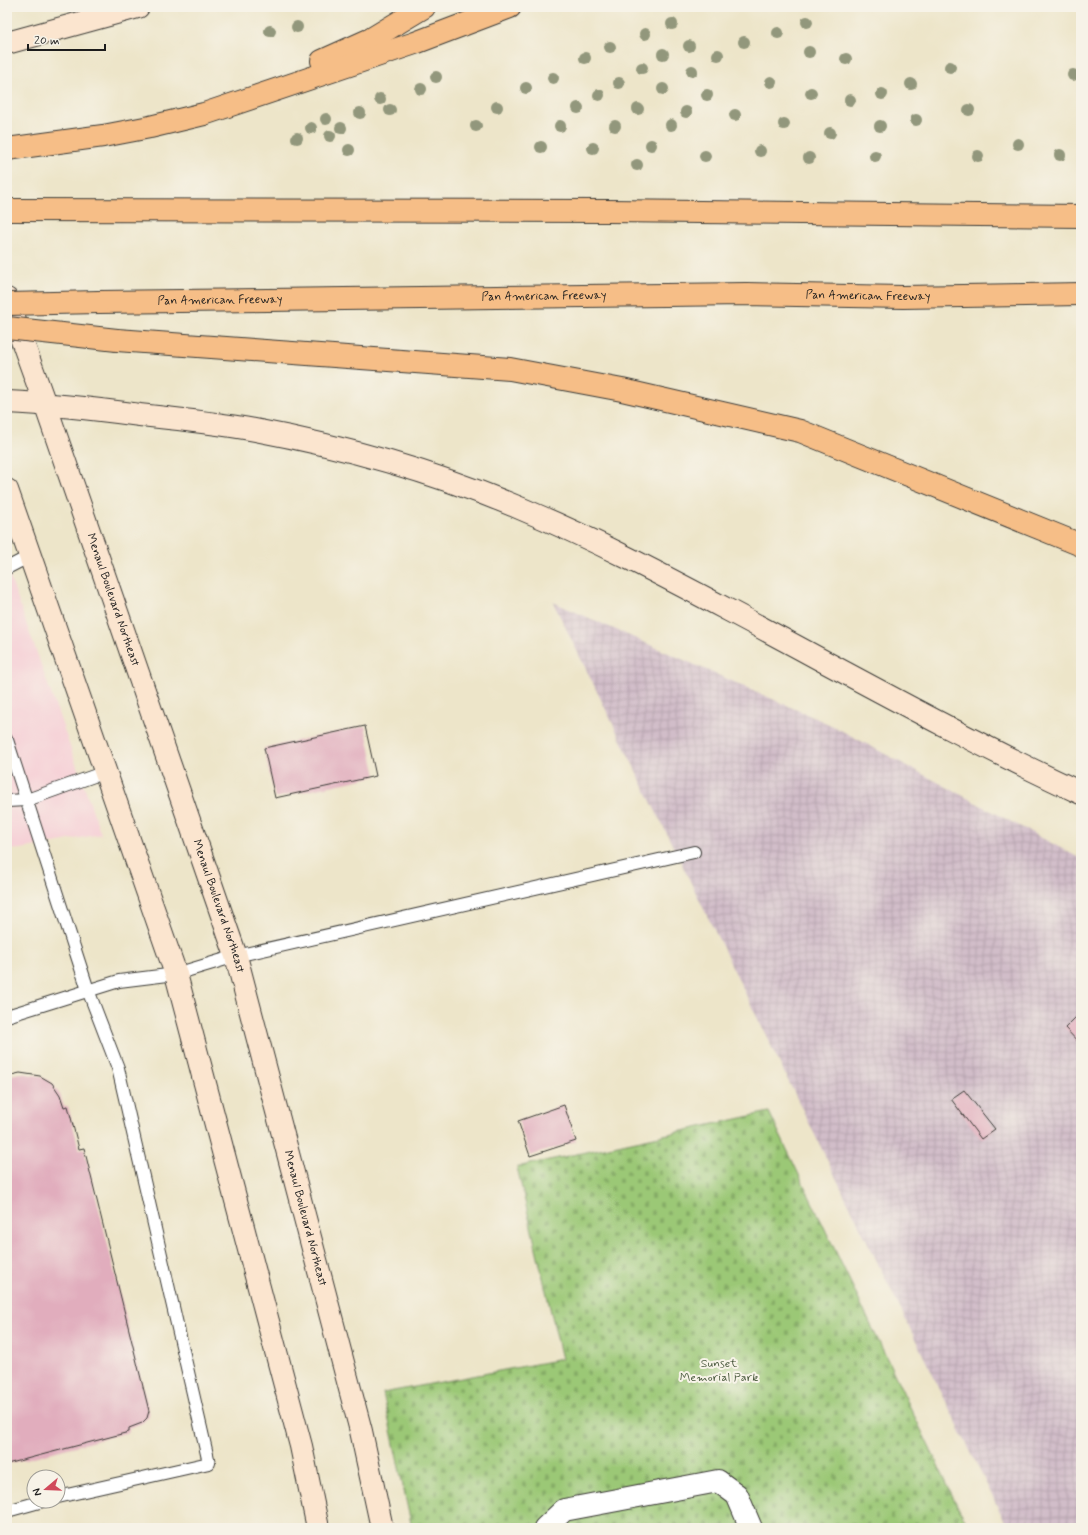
<svg xmlns="http://www.w3.org/2000/svg" width="1088" height="1535" font-family="Mynerve,sans-serif">
<style>
.built{fill:#f6cfd6}
.industrial{fill:url(#industrial-grid)}
.cemetery{fill:url(#cemetery-stones);stroke:#5c7249}
.building{fill:#e1adbd}
.lines{fill:none;stroke-linecap:round;stroke-linejoin:round}
.service-casing{stroke:#3b3a36;stroke-width:14}
.minor-casing{stroke:#3b3a36;stroke-width:24}
.secondary-casing{stroke:#3b3a36;stroke-width:24}
.motorway-casing{stroke:#3b3a36;stroke-width:24}
.service{stroke:#fff;stroke-width:12}
.minor{stroke:#fff;stroke-width:22}
.secondary{stroke:#fbe5cf;stroke-width:22}
.motorway{stroke:#f6be87;stroke-width:22}
.motorway-bridge-casing{stroke:#3b3a36;stroke-width:24;stroke-linecap:butt}
.motorway-bridge{stroke:#f6be87;stroke-width:22}
.tree{fill:#92977b}
.labels{text-anchor:middle;dominant-baseline:central;stroke-width:4;stroke-linejoin:round;paint-order:stroke}
.street-label{font-size:12px;fill:#1c1c1c;stroke:#f7f3e8}
.park-label{font-size:12px;fill:#48583c;stroke:#f7f3e8}
</style>
<defs>
<pattern id="industrial-grid" width="8" height="8" patternUnits="userSpaceOnUse"><rect width="8" height="8" fill="#d1bdc9"/><path d="M0 4h8M4 0v8" fill="none" stroke="#b3a2ac"/></pattern>
<pattern id="cemetery-stones" width="16" height="16" patternUnits="userSpaceOnUse"><rect width="16" height="16" fill="#9bc876"/><path d="M2 7V4a2 2 0 0 1 4 0v3zM10 15v-3a2 2 0 0 1 4 0v3z" fill="#85ab66"/></pattern>
</defs>
<rect width="100%" height="100%" fill="#f7f3e8"/>
<filter id="ink" filterUnits="userSpaceOnUse"><feTurbulence type="fractalNoise" baseFrequency=".025" numOctaves="2"/><feDisplacementMap in="SourceGraphic" scale="8" xChannelSelector="R" yChannelSelector="G"/><feConvolveMatrix kernelMatrix="1 2 1 2 8 2 1 2 1" color-interpolation-filters="sRGB"/></filter>
<filter id="wash" filterUnits="userSpaceOnUse"><feTurbulence type="fractalNoise" baseFrequency=".012" numOctaves="4" result="noise"/><feDisplacementMap in="SourceGraphic" scale="16" xChannelSelector="R" yChannelSelector="G"/><feGaussianBlur stdDeviation="0.9" result="paint"/><feColorMatrix in="noise" values="0 0 0 0 0 0 0 0 0 0 0 0 0 0 0 0 0 1.4 0 .05"/><feComposite in="paint" operator="in"/></filter>
<g filter="url(#wash)">
<rect width="100%" height="100%" fill="#ede5c9"/>
<!-- built -->
<path class="built" d="M7 569 101 834 21 849 7 850Z"/>
<!-- industrial -->
<path class="industrial" d="M553 602 831 725 1081 859V1528H1008Z"/>
<!-- cemetery -->
<path class="cemetery" d="M769 1112 968 1528H412L383 1393 562 1359 517 1167Z"/>
<g id="blocks">
<!-- building -->
<g class="building">
<path d="M365 726 376 776 275 798 264 748Z"/>
<path d="M1076 1017 1081 1022V1045L1065 1028Z"/>
<path d="M20 1073 40 1076 52 1083 60 1095 64 1107 68 1106 79 1149 84 1148 149 1411 147 1418 142 1423 129 1428V1432L7 1464V1076Z"/>
<path d="M964 1090 995 1129 981 1139 951 1099Z"/>
<path d="M564 1105 576 1141 530 1156 518 1121Z"/>
</g>
</g>
</g>
<g filter="url(#ink)">
<use href="#blocks" fill-opacity="0" stroke="#3b3a36" stroke-width="1"/>
<g class="lines">
<defs>
<g id="service">
<path d="M7 568 30 556"/>
<path d="M7 740 88 990 118 1068 209 1463 58 1497"/>
<path d="M7 801 27 800 105 772"/>
<path d="M7 1016 119 981 176 974 236 956 694 852"/>
<path d="M7 1511 43 1501"/>
</g>
<path id="minor" d="M545 1528 564 1510 718 1481 737 1495 751 1528"/>
<g id="secondary">
<path d="M7 43 138 7"/>
<path id="s1" d="M7 299 45 404 236 956 361 1431 382 1528"/>
<path d="M7 402C52 404 96 409 140 415 178 419 217 423 255 430 346 447 437 473 522 509 594 539 662 575 730 611 847 673 962 738 1081 793"/>
<path d="M7 490 176 974 301 1446 318 1528"/>
</g>
<g id="motorway">
<path d="M322 61 371 39 424 7"/>
<path d="M7 149 103 136 150 127 204 114 415 43 510 7"/>
<path d="M7 210 608 211 1081 216"/>
<path id="s2" d="M99 302 746 294 903 297 1081 294"/>
<path d="M117 340 510 369 622 390 800 431 1081 545"/>
</g>
</defs>
<!-- service casing -->
<use href="#service" class="service-casing"/>
<!-- minor casing -->
<use href="#minor" class="minor-casing"/>
<!-- secondary casing -->
<use href="#secondary" class="secondary-casing"/>
<!-- motorway casing -->
<use href="#motorway" class="motorway-casing"/>
<!-- service -->
<use href="#service" class="service"/>
<!-- minor -->
<use href="#minor" class="minor"/>
<!-- secondary -->
<use href="#secondary" class="secondary"/>
<!-- motorway -->
<use href="#motorway" class="motorway"/>
<defs>
<g id="motorway-bridge">
<path d="M7 304 99 302"/>
<path d="M7 328 117 340"/>
</g>
</defs>
<!-- motorway-bridge casing -->
<use href="#motorway-bridge" class="motorway-bridge-casing"/>
<!-- motorway-bridge -->
<use href="#motorway-bridge" class="motorway-bridge"/>
</g>
<!-- trees -->
<g class="tree">
<circle cx="807" cy="22" r="6"/>
<circle cx="672" cy="24" r="6"/>
<circle cx="297" cy="27" r="6"/>
<circle cx="270" cy="31" r="6"/>
<circle cx="778" cy="33" r="6"/>
<circle cx="645" cy="34" r="6"/>
<circle cx="744" cy="42" r="6"/>
<circle cx="689" cy="46" r="6"/>
<circle cx="610" cy="47" r="6"/>
<circle cx="809" cy="52" r="6"/>
<circle cx="663" cy="54" r="6"/>
<circle cx="718" cy="55" r="6"/>
<circle cx="585" cy="58" r="6"/>
<circle cx="846" cy="59" r="6"/>
<circle cx="950" cy="67" r="6"/>
<circle cx="642" cy="68" r="6"/>
<circle cx="692" cy="71" r="6"/>
<circle cx="1073" cy="75" r="6"/>
<circle cx="436" cy="77" r="6"/>
<circle cx="553" cy="78" r="6"/>
<circle cx="771" cy="82" r="6"/>
<circle cx="619" cy="83" r="6"/>
<circle cx="911" cy="84" r="6"/>
<circle cx="526" cy="88" r="6"/>
<circle cx="421" cy="89" r="6"/>
<circle cx="663" cy="89" r="6"/>
<circle cx="811" cy="93" r="6"/>
<circle cx="882" cy="94" r="6"/>
<circle cx="599" cy="95" r="6"/>
<circle cx="707" cy="95" r="6"/>
<circle cx="380" cy="99" r="6"/>
<circle cx="850" cy="100" r="6"/>
<circle cx="497" cy="107" r="6"/>
<circle cx="578" cy="108" r="6"/>
<circle cx="638" cy="109" r="6"/>
<circle cx="390" cy="110" r="6"/>
<circle cx="969" cy="110" r="6"/>
<circle cx="686" cy="112" r="6"/>
<circle cx="360" cy="113" r="6"/>
<circle cx="735" cy="115" r="6"/>
<circle cx="326" cy="119" r="6"/>
<circle cx="916" cy="120" r="6"/>
<circle cx="784" cy="124" r="6"/>
<circle cx="671" cy="125" r="6"/>
<circle cx="476" cy="126" r="6"/>
<circle cx="560" cy="126" r="6"/>
<circle cx="615" cy="126" r="6"/>
<circle cx="880" cy="126" r="6"/>
<circle cx="311" cy="128" r="6"/>
<circle cx="341" cy="128" r="6"/>
<circle cx="830" cy="133" r="6"/>
<circle cx="330" cy="136" r="6"/>
<circle cx="297" cy="138" r="6"/>
<circle cx="1018" cy="144" r="6"/>
<circle cx="651" cy="145" r="6"/>
<circle cx="541" cy="147" r="6"/>
<circle cx="593" cy="148" r="6"/>
<circle cx="349" cy="150" r="6"/>
<circle cx="760" cy="151" r="6"/>
<circle cx="1060" cy="155" r="6"/>
<circle cx="705" cy="156" r="6"/>
<circle cx="875" cy="156" r="6"/>
<circle cx="978" cy="156" r="6"/>
<circle cx="809" cy="158" r="6"/>
<circle cx="637" cy="165" r="6"/>
</g>
</g>
<g class="labels">
<!-- street labels -->
<g class="street-label">
<text stroke="none"><textPath href="#s2" startOffset="769">Pan American Freeway</textPath></text>
<text stroke="none"><textPath href="#s2" startOffset="445">Pan American Freeway</textPath></text>
<text stroke="none"><textPath href="#s2" startOffset="121">Pan American Freeway</textPath></text>
<text stroke="none"><textPath href="#s1" startOffset="319">Menaul Boulevard Northeast</textPath></text>
<text stroke="none"><textPath href="#s1" startOffset="643">Menaul Boulevard Northeast</textPath></text>
<text stroke="none"><textPath href="#s1" startOffset="967">Menaul Boulevard Northeast</textPath></text>
</g>
<!-- park labels -->
<g class="park-label">
<text x="719" y="1364">Sunset<tspan x="719" dy="14">Memorial Park</tspan></text>
</g>
</g>
<!-- margin -->
<rect width="1088" height="1535" fill="none" stroke="#f7f3e8" stroke-width="24"/>
<!-- north arrow -->
<g transform="translate(46 1489) rotate(251)"><circle r="19" fill="#f7f3e8" stroke="#9f9d96"/>
<path d="M0-3L7 15L0 10L-7 15Z" fill="#d1495b"/>
<text y="-6" font-size="11" font-weight="bold" text-anchor="middle" fill="#1c1c1c">N</text>
</g>
<!-- scale -->
<path d="M28 44v6h77v-6" fill="none" stroke="#1c1c1c" stroke-width="2"/>
<text x="34" y="44" font-size="12" fill="#1c1c1c" stroke="#f7f3e8" stroke-width="3" paint-order="stroke">20 m</text>
</svg>
